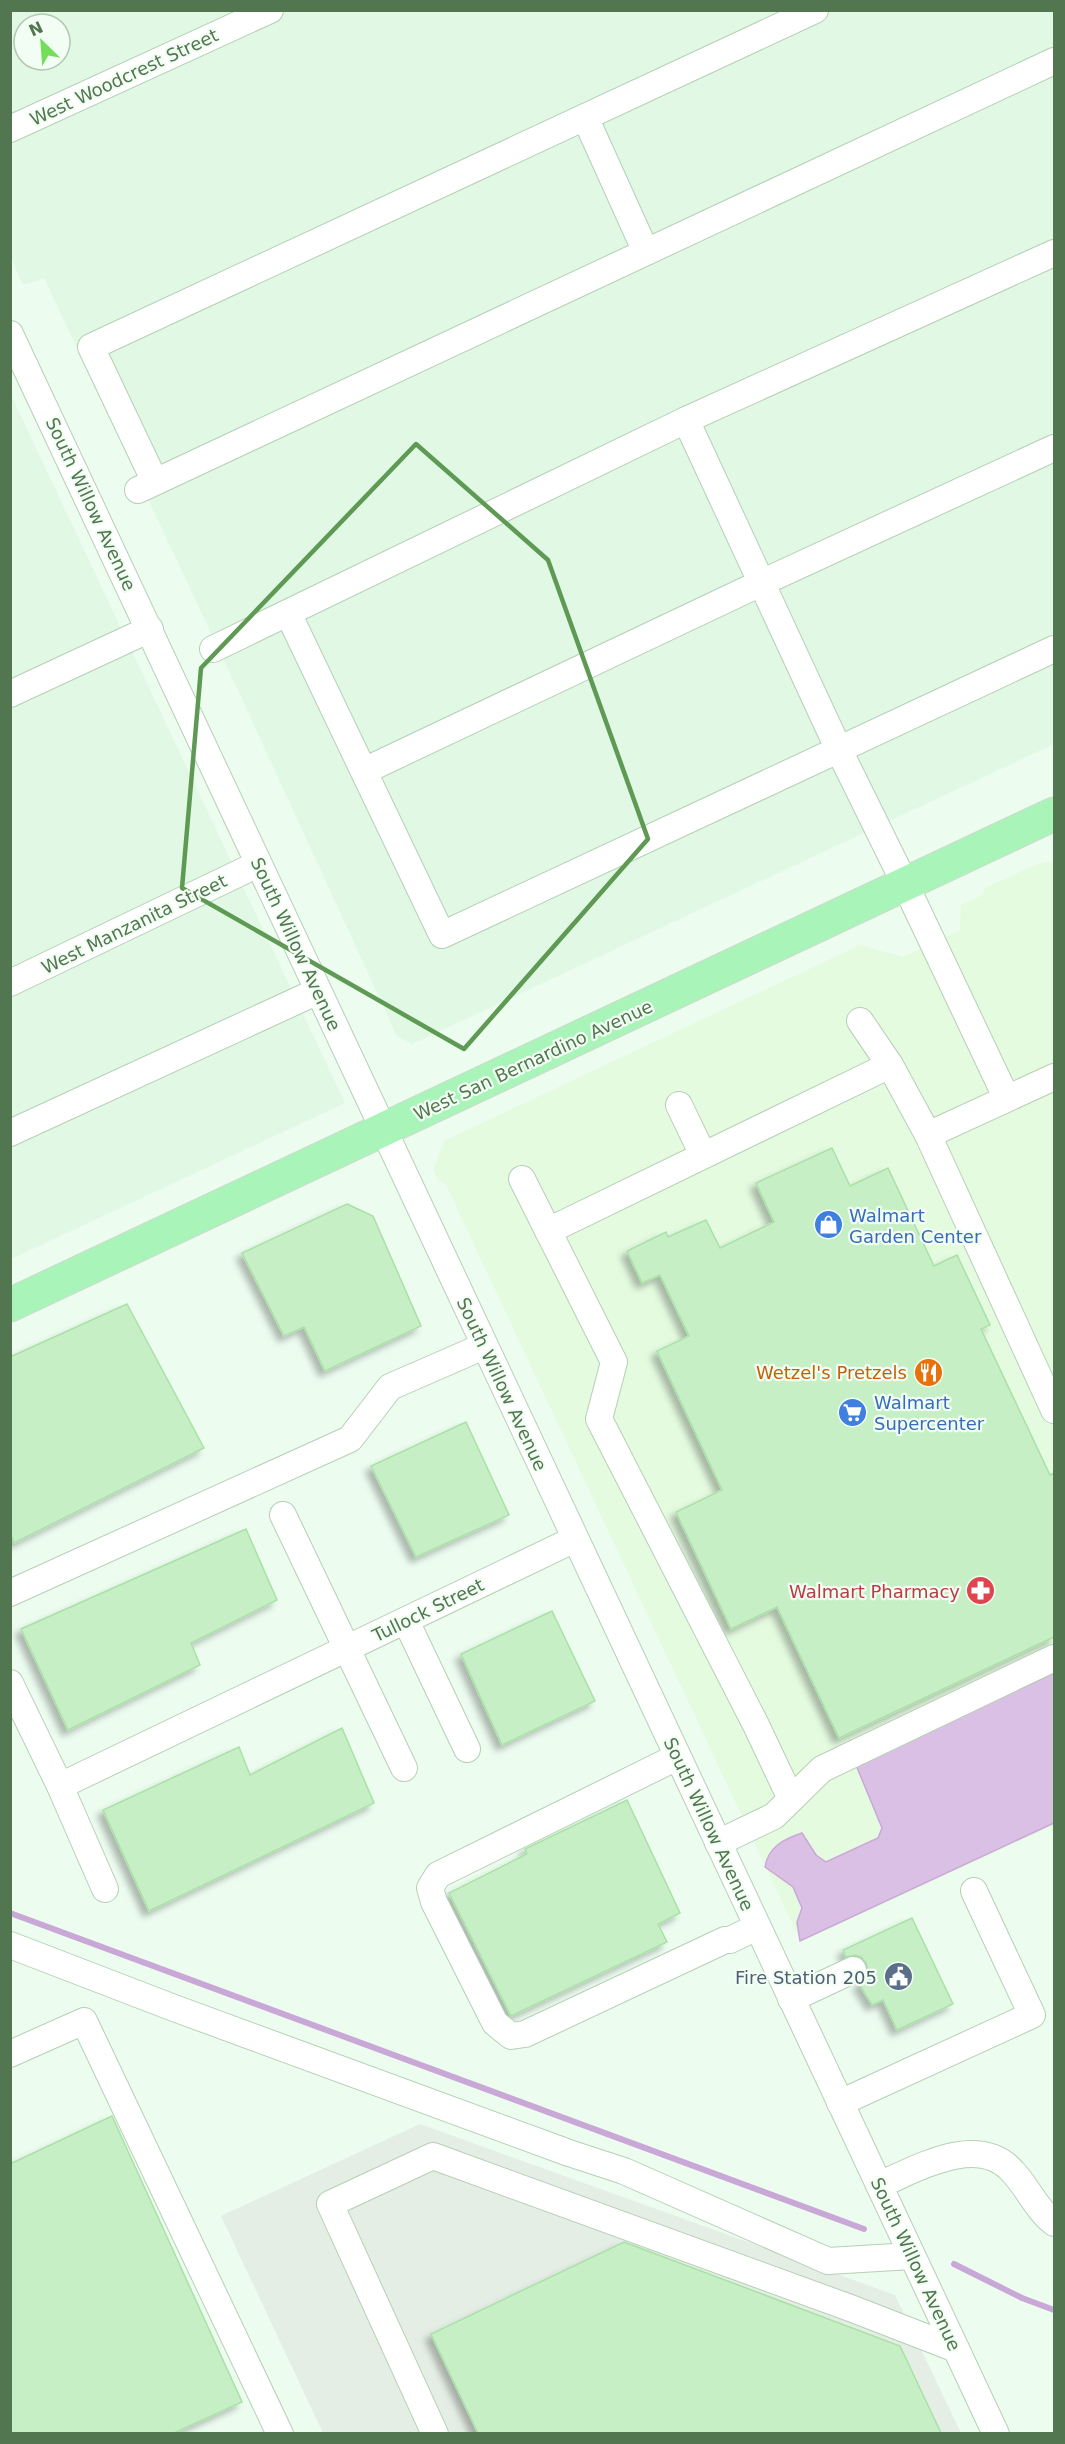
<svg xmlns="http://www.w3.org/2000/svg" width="1065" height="2444" font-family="'DejaVu Sans',sans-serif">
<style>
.residential{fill:#e0f8e4;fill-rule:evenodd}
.commercial{fill:#e4fbe0}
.industrial{fill:#e4eee4}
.water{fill:#dbc0e5;stroke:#c9a7d6;stroke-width:1.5}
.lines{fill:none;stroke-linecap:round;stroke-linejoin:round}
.stream{stroke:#c9a7d6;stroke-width:6}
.building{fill:#c6efc5;stroke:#a9e1a6;stroke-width:1.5;filter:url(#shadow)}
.minor-casing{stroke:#b5d0b5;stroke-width:28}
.major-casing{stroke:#cfd9ce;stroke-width:35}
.minor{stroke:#fff;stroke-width:26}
.major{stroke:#a9f5b9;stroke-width:33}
.marked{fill:none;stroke:#5e9a53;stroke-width:4.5;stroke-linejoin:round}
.labels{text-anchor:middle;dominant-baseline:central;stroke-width:4.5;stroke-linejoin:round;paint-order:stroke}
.street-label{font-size:18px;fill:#52764f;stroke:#f2fef4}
.shop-label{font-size:18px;fill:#366cbe;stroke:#f2fef4;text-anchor:start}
.food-label{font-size:18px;fill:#c56008;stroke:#f2fef4;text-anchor:end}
.health-label{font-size:18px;fill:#be3a42;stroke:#f2fef4;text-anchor:end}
.service-label{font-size:18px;fill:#4e5e75;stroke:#f2fef4;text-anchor:end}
</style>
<defs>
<filter id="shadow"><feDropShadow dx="-5.5" dy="5.5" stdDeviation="3" flood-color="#0004"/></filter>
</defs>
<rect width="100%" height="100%" fill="#ecfcef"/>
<!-- residential -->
<g class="residential">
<path d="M11 11H1054V744L412 1044 397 1036 237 688 44 278 23 285 11 258ZM24 24H60V60H24Z"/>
<path d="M10 393 345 1103 11 1259H10Z"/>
</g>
<!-- commercial -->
<path class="commercial" d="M1054 861V1836L1050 1827 801 1942 446 1185 438 1180 433 1170 444 1141 860 945 903 957 960 930 961 905 982 895 985 888 1037 864Z"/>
<!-- industrial -->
<path class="industrial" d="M420 2124 895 2295 961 2433H323L221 2216Z"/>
<!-- water -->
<path class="water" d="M1054 1673V1823L800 1941 797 1922 802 1908 793 1887 765 1867C768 1847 784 1839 802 1833L816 1855 826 1862 878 1838 882 1828 856 1765Z"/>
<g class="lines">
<!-- stream -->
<g class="stream">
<path d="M10 1913 864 2229"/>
<path d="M954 2264 1022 2298 1054 2310"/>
</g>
</g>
<!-- building -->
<g class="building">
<path d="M832 1148 850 1186 888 1168 934 1266 957 1255 990 1325 981 1329 1050 1475 1054 1473V1637L839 1738 777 1607 731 1629 676 1512 722 1490 657 1351 689 1336 660 1275 642 1283 627 1251 666 1232 668 1237 706 1220 720 1248 774 1222 756 1183Z"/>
<path d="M347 1204 373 1216 421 1326 325 1371 304 1327 284 1336 242 1253Z"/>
<path d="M127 1304 204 1448 14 1543 10 1533V1357Z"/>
<path d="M466 1422 509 1515 416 1557 371 1466Z"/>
<path d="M246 1529 277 1600 191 1643 200 1665 68 1730 21 1629Z"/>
<path d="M552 1611 595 1701 502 1745 461 1654Z"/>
<path d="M342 1728 374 1803 149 1911 103 1810 239 1747 250 1775Z"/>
<path d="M627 1800 680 1913 658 1924 667 1942 511 2016 449 1893 527 1854 525 1849Z"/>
<path d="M912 1918 953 2004 897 2030 883 2000 872 2005 859 1984 865 1979 868 1972 866 1963 861 1957 855 1955 846 1957 843 1950Z"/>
<path d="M112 2116 242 2402 174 2433H10V2164Z"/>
<path d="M624 2242 900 2346 941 2433H478L431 2334Z"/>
</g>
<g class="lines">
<defs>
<g id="minor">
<path d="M585 117 646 252"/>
<path d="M10 129 270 10"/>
<path d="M10 334 996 2434"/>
<path d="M686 420 1054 253"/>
<path d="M155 482 91 347 815 10"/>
<path d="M138 490 1054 61"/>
<path d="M288 613 442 935 1054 649"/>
<path d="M213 649 686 420 839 750 905 884 1006 1097"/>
<path d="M10 694 150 629"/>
<path d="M364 771 761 583 1054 448"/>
<path d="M10 983 258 864"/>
<path d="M860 1021 890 1065 928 1135"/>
<path d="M1054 1077 928 1135 1054 1410"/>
<path d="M679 1105 703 1155"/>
<path d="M10 1133 318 991"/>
<path d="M522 1179 614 1362 599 1419 756 1725 791 1799"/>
<path d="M548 1231 890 1065"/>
<path d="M283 1515 404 1768"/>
<path d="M10 1593 350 1439 390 1387 484 1346"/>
<path d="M406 1621 467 1749"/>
<path d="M10 1683 60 1786 105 1889"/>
<path d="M677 1757 438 1875 430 1888 434 1902 495 2023 511 2036 525 2034 725 1940H730L757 1927"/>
<path d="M60 1786 575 1539"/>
<path d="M718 1843 774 1816 822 1769 1054 1658"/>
<path d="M10 1945 174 2008 569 2153 624 2171 828 2261 912 2256"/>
<path d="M791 1999 853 1970"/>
<path d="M10 2054 84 2021 280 2434"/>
<path d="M840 2103 1032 2015 974 1891"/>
<path d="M879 2185C917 2169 978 2132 1013 2172 1028 2188 1037 2210 1054 2223"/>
<path d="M435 2434 330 2204 433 2156 853 2309 956 2349"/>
</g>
<path id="major" d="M10 1305 1054 814"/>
</defs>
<!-- minor casing -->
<use href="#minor" class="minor-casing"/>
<!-- major casing -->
<use href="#major" class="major-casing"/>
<!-- minor -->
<use href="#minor" class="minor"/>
<!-- major -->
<use href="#major" class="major"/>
</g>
<!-- marked area -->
<path class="marked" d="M416 444 548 560 648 839 464 1049 182 888 201 668Z"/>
<!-- icons -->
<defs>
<symbol id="shop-disc" viewBox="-11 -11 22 22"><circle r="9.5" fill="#3f7fe0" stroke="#f2fef4"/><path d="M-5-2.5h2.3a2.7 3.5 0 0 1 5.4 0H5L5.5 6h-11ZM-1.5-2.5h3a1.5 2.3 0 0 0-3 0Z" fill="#fff"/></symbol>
<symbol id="restaurant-disc" viewBox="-11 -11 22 22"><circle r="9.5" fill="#e8710a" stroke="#f2fef4"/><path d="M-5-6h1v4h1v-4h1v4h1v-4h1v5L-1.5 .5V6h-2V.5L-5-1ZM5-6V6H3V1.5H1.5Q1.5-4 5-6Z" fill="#fff"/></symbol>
<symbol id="supermarket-disc" viewBox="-11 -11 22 22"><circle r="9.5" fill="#3f7fe0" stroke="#f2fef4"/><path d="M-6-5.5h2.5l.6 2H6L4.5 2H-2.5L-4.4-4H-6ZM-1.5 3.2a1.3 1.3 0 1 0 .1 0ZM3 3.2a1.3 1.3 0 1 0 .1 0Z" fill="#fff"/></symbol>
<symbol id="pharmacy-disc" viewBox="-11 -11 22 22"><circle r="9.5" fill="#e0444e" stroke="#f2fef4"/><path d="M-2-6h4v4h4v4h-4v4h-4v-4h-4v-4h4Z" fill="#fff"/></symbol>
<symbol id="civic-disc" viewBox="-11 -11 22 22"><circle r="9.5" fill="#5c6f8a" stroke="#f2fef4"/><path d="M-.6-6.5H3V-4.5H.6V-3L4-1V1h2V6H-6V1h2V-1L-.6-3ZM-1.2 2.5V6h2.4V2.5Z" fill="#fff"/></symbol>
</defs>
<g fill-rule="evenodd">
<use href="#shop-disc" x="812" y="1208" width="33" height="33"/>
<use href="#restaurant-disc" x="912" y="1356" width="33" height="33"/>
<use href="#supermarket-disc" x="836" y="1396" width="33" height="33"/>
<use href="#pharmacy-disc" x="964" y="1574" width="33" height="33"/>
<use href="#civic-disc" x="882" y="1960" width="33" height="33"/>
</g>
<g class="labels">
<!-- street labels -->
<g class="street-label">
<text transform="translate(124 77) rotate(-25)">West Woodcrest Street</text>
<text transform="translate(91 504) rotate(65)">South Willow Avenue</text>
<text transform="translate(134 924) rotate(-26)">West Manzanita Street</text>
<text transform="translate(296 944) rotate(65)">South Willow Avenue</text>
<text transform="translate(533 1060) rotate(-25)">West San Bernardino Avenue</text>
<text transform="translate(502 1384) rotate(65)">South Willow Avenue</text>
<text transform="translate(428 1610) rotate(-26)">Tullock Street</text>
<text transform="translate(709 1824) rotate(65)">South Willow Avenue</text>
<text transform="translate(916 2264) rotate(65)">South Willow Avenue</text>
</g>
<!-- shop labels -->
<g class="shop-label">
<text x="849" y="1215">Walmart<tspan x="849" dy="21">Garden Center</tspan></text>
<text x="874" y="1402">Walmart<tspan x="874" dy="21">Supercenter</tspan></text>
</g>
<!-- food labels -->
<g class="food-label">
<text x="907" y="1372">Wetzel's Pretzels</text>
</g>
<!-- health labels -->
<g class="health-label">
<text x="960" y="1591">Walmart Pharmacy</text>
</g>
<!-- service labels -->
<g class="service-label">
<text x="877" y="1977">Fire Station 205</text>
</g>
</g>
<!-- border -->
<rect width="1065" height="2444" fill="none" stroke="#52764f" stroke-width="24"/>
<!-- north arrow -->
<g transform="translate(42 42) rotate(335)"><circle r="28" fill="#f2fef4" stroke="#b2c8b2" stroke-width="1.5"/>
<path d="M0-4.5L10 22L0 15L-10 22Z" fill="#74dd5a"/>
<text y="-9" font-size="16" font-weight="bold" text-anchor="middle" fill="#52764f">N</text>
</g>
</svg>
